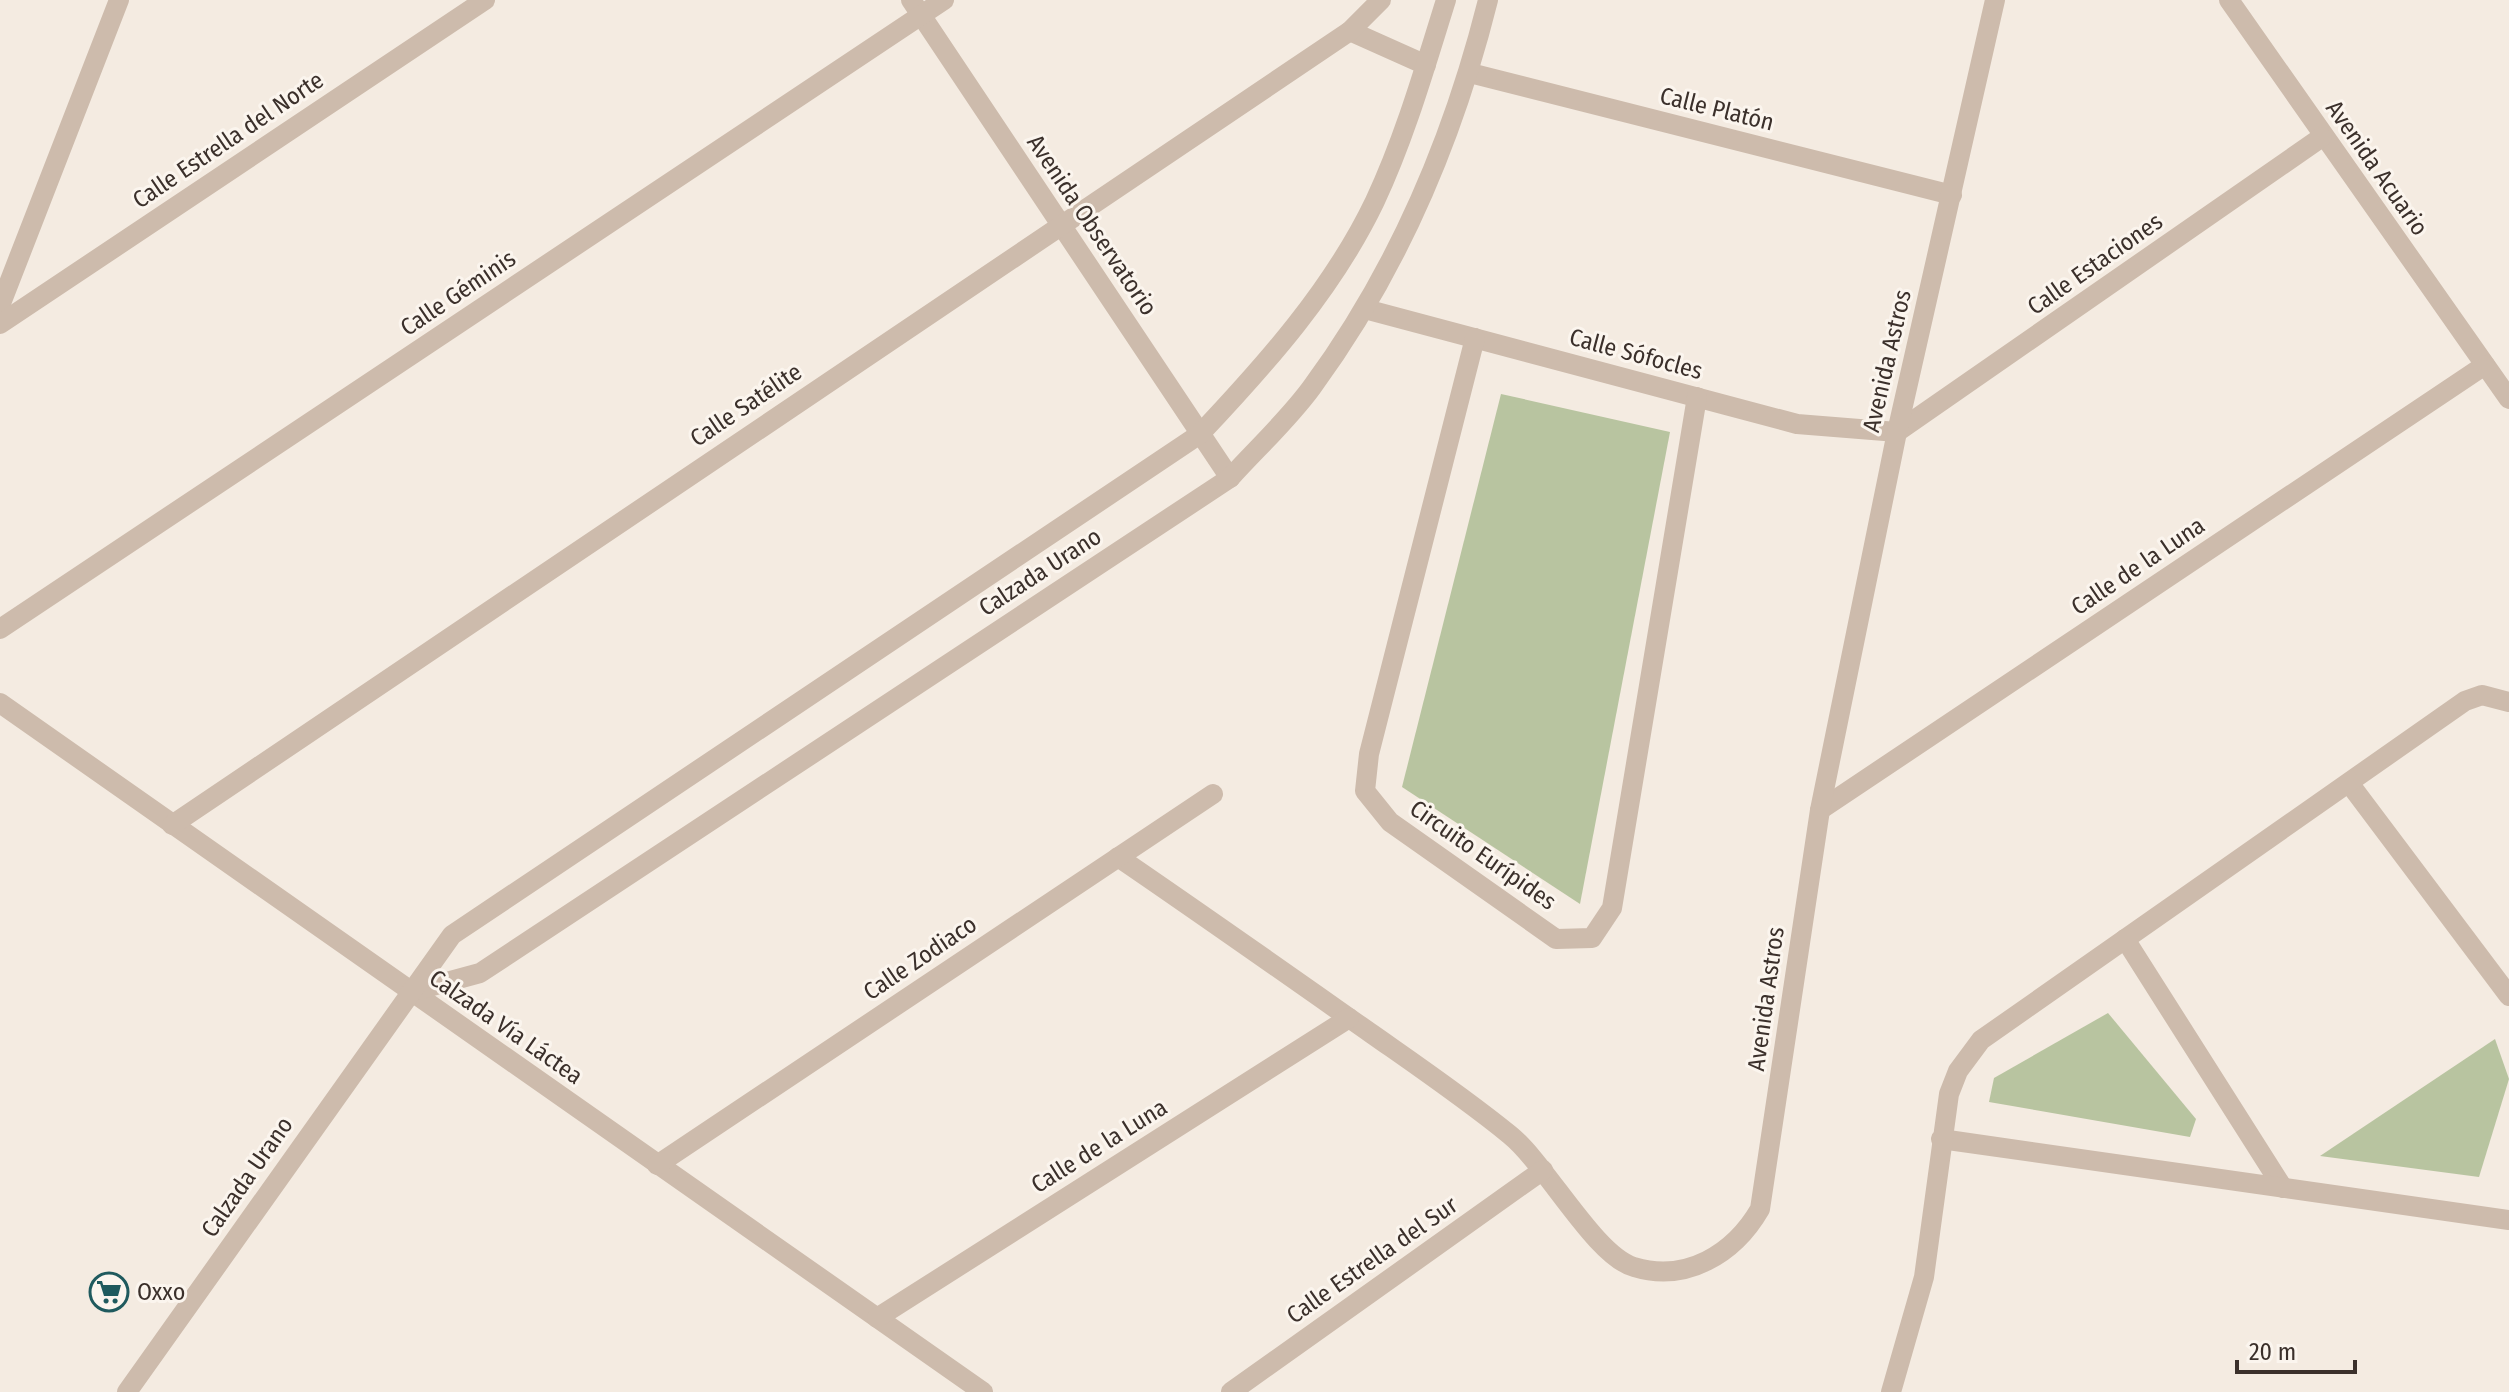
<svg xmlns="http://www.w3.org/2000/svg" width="2509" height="1392" font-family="'Fira Sans Condensed',sans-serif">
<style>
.green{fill:#b8c4a0}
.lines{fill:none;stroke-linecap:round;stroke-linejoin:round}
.street{stroke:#cdbbac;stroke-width:20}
.labels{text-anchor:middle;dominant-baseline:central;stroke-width:6;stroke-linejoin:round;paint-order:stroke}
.street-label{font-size:24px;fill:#3b302b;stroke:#fbf5ee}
.poi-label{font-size:24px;fill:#3b302b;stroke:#fbf5ee;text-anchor:start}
</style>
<rect width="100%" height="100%" fill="#f4ebe1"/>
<!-- green -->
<g class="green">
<path d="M1501 394 1670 432 1580 904 1402 787Z"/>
<path d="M2108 1013 2196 1119 2190 1137 1989 1102 1994 1078Z"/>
<path d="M2495 1039 2509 1079 2479 1177 2320 1156Z"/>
</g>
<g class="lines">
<!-- street -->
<g class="street">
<path d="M911 0 1230 478"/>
<path d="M2229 0 2509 399"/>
<path d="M1350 31 1426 65"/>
<path d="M1470 73 1952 195"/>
<path d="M0 306 119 0"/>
<path d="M1365 309 1797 424 1897 432 2322 137"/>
<path d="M0 324 485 0"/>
<path d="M1475 338 1369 754 1365 791 1390 822 1556 939 1592 938 1612 908 1697 397"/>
<path d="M0 629 944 0"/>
<path d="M0 703 983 1392"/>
<path d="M2349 783 2509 996"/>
<path d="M1820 810 2485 365"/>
<path d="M172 825 1350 31 1381 0"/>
<path d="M1118 857C1203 915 1288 975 1372 1034 1419 1067 1466 1099 1510 1135 1546 1164 1595 1256 1634 1267 1686 1283 1734 1254 1760 1209L1820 810 1897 432 1995 0"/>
<path d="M2125 939 2283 1188"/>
<path d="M410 992 480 973 1230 478C1257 448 1288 420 1312 387 1398 270 1453 140 1488 0"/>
<path d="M1941 1139 2509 1220"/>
<path d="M657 1165 1213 794"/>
<path d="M877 1318 1349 1018"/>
<path d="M127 1392 452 935 1200 434C1266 364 1333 289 1375 201 1405 137 1425 67 1446 0"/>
<path d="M1231 1392 1543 1170"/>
<path d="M1891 1392 1924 1277 1949 1094 1958 1071 1981 1040 2465 701 2482 695 2509 702"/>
</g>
</g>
<!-- icons -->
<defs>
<symbol id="supermarket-ring" viewBox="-11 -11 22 22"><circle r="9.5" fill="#fbf5ee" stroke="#1f5a5e" stroke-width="1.5"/><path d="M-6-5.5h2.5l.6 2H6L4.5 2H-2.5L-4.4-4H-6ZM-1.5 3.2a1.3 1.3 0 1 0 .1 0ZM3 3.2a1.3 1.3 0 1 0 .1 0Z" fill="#1f5a5e"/></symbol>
</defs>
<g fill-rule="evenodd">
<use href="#supermarket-ring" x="87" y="1270" width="44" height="44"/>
</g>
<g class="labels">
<!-- street labels -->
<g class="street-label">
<text transform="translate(1717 109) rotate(14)">Calle Platón</text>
<text transform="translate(228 140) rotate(-34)">Calle Estrella del Norte</text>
<text transform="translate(2377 168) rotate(55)">Avenida Acuario</text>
<text transform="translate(1092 225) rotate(56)">Avenida Observatorio</text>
<text transform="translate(2095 264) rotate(-35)">Calle Estaciones</text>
<text transform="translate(458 293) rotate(-34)">Calle Géminis</text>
<text transform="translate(1636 354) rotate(15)">Calle Sófocles</text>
<text transform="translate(1887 361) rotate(-77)">Avenida Astros</text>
<text transform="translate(746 405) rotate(-34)">Calle Satélite</text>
<text transform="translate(2138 566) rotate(-34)">Calle de la Luna</text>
<text transform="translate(1040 572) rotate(-33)">Calzada Urano</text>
<text transform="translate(1483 855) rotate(35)">Circuito Eurípides</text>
<text transform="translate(920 958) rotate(-34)">Calle Zodiaco</text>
<text transform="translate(1766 999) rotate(-82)">Avenida Astros</text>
<text transform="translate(506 1027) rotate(35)">Calzada Vía Láctea</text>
<text transform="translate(1099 1146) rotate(-32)">Calle de la Luna</text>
<text transform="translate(247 1177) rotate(-55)">Calzada Urano</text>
<text transform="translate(1372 1260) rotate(-35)">Calle Estrella del Sur</text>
</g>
<!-- poi labels -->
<g class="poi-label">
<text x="137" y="1292">Oxxo</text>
</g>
</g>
<!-- scale -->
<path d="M2237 1360v12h118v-12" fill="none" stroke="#3b302b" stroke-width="4"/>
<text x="2249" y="1360" font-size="24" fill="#3b302b" stroke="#fbf5ee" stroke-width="6" paint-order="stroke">20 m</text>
</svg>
